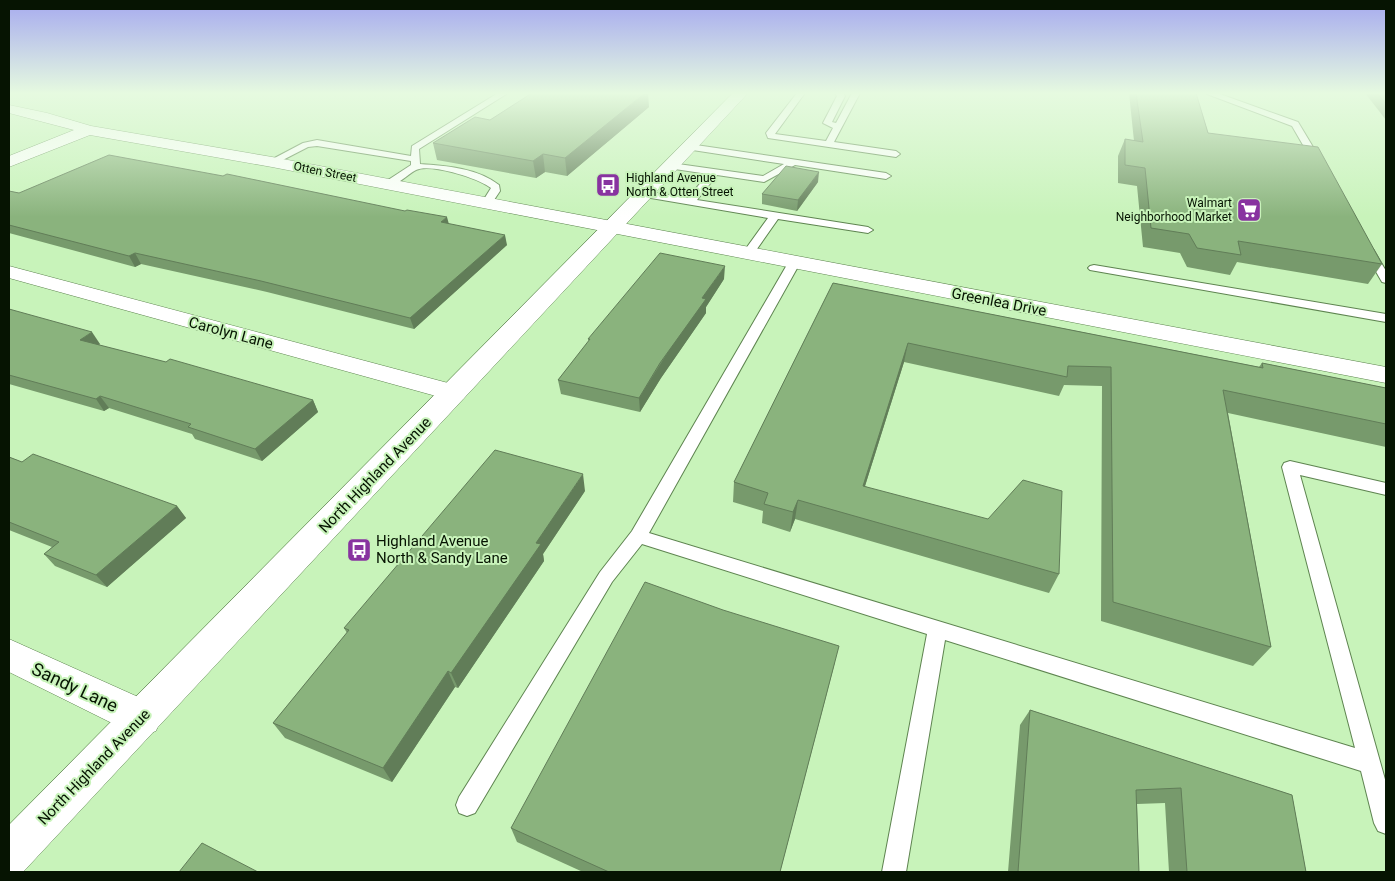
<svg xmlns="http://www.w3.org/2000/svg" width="1395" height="881" font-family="Roboto,sans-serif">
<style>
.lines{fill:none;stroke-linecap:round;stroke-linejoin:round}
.service-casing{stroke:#5e8450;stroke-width:2}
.minor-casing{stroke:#5e8450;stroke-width:1}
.tertiary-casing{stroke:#5e8450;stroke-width:1}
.service{fill:#fff;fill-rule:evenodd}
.minor{fill:#fff;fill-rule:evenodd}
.tertiary{fill:#fff;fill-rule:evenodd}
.wall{fill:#779a6c}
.shaded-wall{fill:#617d58}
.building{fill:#8ab37d;stroke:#617d58}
.labels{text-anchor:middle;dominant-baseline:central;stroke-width:4;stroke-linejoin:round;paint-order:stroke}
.far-street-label{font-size:12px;fill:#061402;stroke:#c8f3ba}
.far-poi-label{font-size:12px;fill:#061402;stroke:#c8f3ba;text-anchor:start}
.street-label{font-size:15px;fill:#061402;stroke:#c8f3ba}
.poi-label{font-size:15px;fill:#061402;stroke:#c8f3ba;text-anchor:start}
.near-street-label{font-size:18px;fill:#061402;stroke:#c8f3ba}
</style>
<rect width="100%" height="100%" fill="#c8f3ba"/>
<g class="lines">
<defs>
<g id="service">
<path d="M498 93H508L419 149 420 164C448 166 477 168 499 185L500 191 490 206H482L481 204 491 188C478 178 430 163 416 170 406 175 396 188 385 186V182L411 165V161L317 146 308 147 275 164 272 165 267 162 303 143 317 140 411 156 412 146Z"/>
<path d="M797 93H805L775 134 826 141 833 128 823 123 837 96 835 93H843L845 96 832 122 836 123 852 93H860L834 142 896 151 900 154 896 157 768 138 766 133Z"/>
<path d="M1217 93 1298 122 1322 162 1317 165 1314 164 1292 126 1207 94Z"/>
<path d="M689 144 886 173 891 176 886 179 795 165 764 182 717 175 697 200 868 227 873 230 868 233 778 219 752 256 748 257 742 254 768 218 645 197 640 194 645 191 688 198 708 174 668 168 666 166 671 163 763 176 784 164 686 149V145Z"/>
<path d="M1369 248 1373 249 1386 271V283L1382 282 1364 251Z"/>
<path d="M794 260 800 263 649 533 1355 748 1282 467 1284 463 1290 461 1386 483V495L1300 475 1386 783V834L1378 831 1374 823 1361 771 945 640 906 872H882L927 634 642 544 612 582 475 813 467 816 459 813 456 805 459 797 600 572 632 531 788 263Z"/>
<path d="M1094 265 1386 314V322L1090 270 1088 268 1090 266Z"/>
</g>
<g id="minor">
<path d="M9 105 47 113 91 126 272 157 1386 367V383L272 167 90 135 9 167V156L74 130 9 113Z"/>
<path d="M9 266 463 387 467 393 463 399 454 401 9 278Z"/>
<path d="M9 639 156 705 161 718 156 731 142 736 128 731 9 672Z"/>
</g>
<path id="tertiary" d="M733 93H748L24 871 9 872V825Z"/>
</defs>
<!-- service casing -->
<use href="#service" class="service-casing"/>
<!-- minor casing -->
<use href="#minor" class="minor-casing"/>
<!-- tertiary casing -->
<use href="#tertiary" class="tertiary-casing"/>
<!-- service -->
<use href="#service" class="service"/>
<!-- minor -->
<use href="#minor" class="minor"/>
<!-- tertiary -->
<use href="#tertiary" class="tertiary"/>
</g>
<!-- wall -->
<g class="wall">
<path d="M1129 93H1196L1208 133 1382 264 1368 284 1237 262 1230 275 1187 267 1180 253 1143 247 1137 186 1118 183V156L1125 139 1134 141Z"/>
<path d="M1365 93H1386V120Z"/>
<path d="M649 107 567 176 545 172 536 178 437 160 433 143 490 120Z"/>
<path d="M818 182 797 211 762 204V194Z"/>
<path d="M9 191 19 193 449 224 507 245 414 329 267 292 141 264 135 267 9 233Z"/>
<path d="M724 279 706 307V313L661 378 640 412 561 394 558 380 589 341 588 339Z"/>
<path d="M833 283 1259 367 1262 363 1386 388V447L1228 413 1271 647 1253 666 1101 621 1102 386 1064 385 1059 396 904 362 865 486 1059 574 1049 593 795 519 790 532 762 523 763 511 733 502 734 482Z"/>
<path d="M9 309 100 344 99 345 313 400 318 412 262 461 195 439 192 434 109 408 104 411 9 384Z"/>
<path d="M9 457 22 462 177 506 186 518 107 587 55 566 44 554 52 547 9 530Z"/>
<path d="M585 491 543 554 544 561 458 688 455 687 392 782 285 738 273 723 347 633 344 628Z"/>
<path d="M835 662 780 872H583L517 842 511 828Z"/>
<path d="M1030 710 1292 795 1306 872H1169L1165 803 1137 804 1139 872H1008L1020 725Z"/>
</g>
<!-- shaded-wall -->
<g class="shaded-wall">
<path d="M645 93H648L649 107 567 176 565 158Z"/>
<path d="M543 154 545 172 536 178 533 161Z"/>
<path d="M819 172 818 182 797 211 798 200Z"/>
<path d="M447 217 450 228 441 222Z"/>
<path d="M505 235 507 245 414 329 410 318Z"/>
<path d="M135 253 141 264 135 267 129 256Z"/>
<path d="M725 266 724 279 706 307V313L661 378 640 412 639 398 702 298Z"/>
<path d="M92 332 100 344 88 351 80 340Z"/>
<path d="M908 343 904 362 859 505 863 486Z"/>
<path d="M100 396 109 408 104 411 96 399Z"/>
<path d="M313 400 318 412 262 461 255 449Z"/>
<path d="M583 474 585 491 543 554 544 561 458 688 451 673 536 543Z"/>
<path d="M798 500 795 519 790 532 793 512Z"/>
<path d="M177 506 186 518 107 587 96 575Z"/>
<path d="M448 671 455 687 392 782 383 768Z"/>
</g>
<!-- building -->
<g class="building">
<path d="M532 93H645L565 158 543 154 533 161 433 143 475 117 490 120Z"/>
<path d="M1136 93H1196L1208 133 1318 147 1382 264 1238 241 1241 255 1197 248 1189 234 1151 228 1145 168 1125 165V139L1143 142Z"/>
<path d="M1377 93H1386V104Z"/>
<path d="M109 155 223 176 227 174 405 211 407 210 447 217 441 222 505 235 410 318 261 281 135 253 129 256 9 225V191L19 193Z"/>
<path d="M786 166 819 172 798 200 762 194Z"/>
<path d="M660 253 725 266 702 298 706 299 660 363 639 398 558 380 590 339H588Z"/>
<path d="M833 283 1263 368 1262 363 1386 388V424L1223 390 1271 647 1113 602 1111 367 1068 366 1067 377 908 343 863 486 988 519 1023 480 1062 491 1059 574 798 500 793 512 764 504 768 493 734 482Z"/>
<path d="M9 309 92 332 80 340 166 362 170 359 313 400 255 449 188 427 191 424 100 396 96 399 9 375Z"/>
<path d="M495 450 583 474 536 543 541 544 451 673 448 671 383 768 273 723 349 630 344 628Z"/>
<path d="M33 454 177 506 96 575 44 554 59 542 9 522V457L22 462Z"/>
<path d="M645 582 723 610 839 646 780 872H609L511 828Z"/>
<path d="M1030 710 1292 795 1306 872H1187L1181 788 1136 790 1139 872H1018Z"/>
<path d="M202 843 258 872H179Z"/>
</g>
<!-- sky -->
<linearGradient id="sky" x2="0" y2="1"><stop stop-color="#a6aaef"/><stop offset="0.43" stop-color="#e6fae0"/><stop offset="1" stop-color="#e6fae0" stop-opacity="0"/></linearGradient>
<rect width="1395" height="217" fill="url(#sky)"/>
<!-- icons -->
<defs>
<symbol id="bus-square" viewBox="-11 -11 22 22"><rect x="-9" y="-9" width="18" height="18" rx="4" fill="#8833a0" stroke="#c8f3ba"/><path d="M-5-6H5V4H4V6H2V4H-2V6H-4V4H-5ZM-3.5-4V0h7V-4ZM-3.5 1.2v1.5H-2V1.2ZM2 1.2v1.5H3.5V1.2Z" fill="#fff"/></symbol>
<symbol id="supermarket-square" viewBox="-11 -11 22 22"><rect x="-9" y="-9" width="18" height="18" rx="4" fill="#8833a0" stroke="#c8f3ba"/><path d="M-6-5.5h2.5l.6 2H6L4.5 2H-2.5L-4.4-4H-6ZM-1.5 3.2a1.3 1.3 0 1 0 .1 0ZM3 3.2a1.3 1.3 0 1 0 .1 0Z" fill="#fff"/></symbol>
</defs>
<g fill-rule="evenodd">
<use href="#bus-square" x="594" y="171" width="28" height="28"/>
<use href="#supermarket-square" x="1235" y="196" width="28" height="28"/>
<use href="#bus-square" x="345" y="536" width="28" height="28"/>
</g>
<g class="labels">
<!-- far-street labels -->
<g class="far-street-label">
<text transform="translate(325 172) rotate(11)">Otten Street</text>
</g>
<!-- far-poi labels -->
<g class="far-poi-label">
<text x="626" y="178">Highland Avenue<tspan x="626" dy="14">North &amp; Otten Street</tspan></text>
<text x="1232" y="203" text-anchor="end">Walmart<tspan x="1232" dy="14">Neighborhood Market</tspan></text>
</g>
<!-- street labels -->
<g class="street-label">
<text transform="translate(999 302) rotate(11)">Greenlea Drive</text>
<text transform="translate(231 333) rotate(15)">Carolyn Lane</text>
<text transform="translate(375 475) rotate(-46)">North Highland Avenue</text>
<text transform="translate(94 767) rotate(-46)">North Highland Avenue</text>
</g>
<!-- poi labels -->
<g class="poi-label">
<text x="376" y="541">Highland Avenue<tspan x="376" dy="17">North &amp; Sandy Lane</tspan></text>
</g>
<!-- near-street labels -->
<g class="near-street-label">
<text transform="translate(75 687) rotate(25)">Sandy Lane</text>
</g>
</g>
<!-- border -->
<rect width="1395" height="881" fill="none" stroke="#061402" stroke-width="20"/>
</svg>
